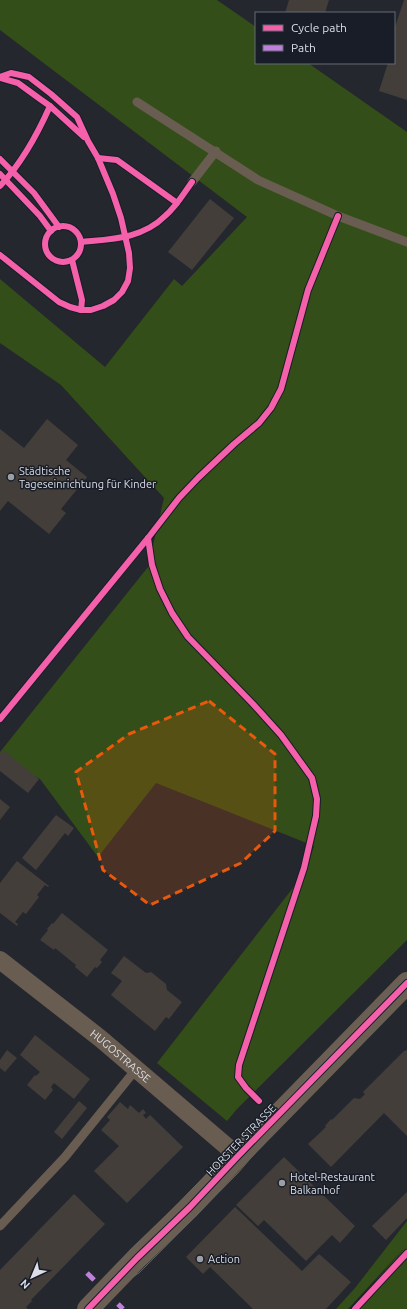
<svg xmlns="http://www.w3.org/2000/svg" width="407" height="1309" font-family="Ubuntu,sans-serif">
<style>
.green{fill:#334e18}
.building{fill:#433e3a}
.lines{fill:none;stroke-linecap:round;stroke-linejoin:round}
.service{stroke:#695c51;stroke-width:9}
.minor{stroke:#695c51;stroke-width:18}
.secondary{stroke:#6b5e52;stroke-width:22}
.tram{stroke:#686362;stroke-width:1}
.quiet{stroke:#c07fdc;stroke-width:5;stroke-dasharray:10 5;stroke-linecap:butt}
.cycleway-casing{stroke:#181d27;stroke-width:8}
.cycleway{stroke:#f560ab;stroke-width:6}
.marked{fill:#e8590c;fill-opacity:0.2;stroke:#e8590c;stroke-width:3;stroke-dasharray:8 5;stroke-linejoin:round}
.poi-dot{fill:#9c9fa6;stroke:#181d27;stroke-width:1.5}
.labels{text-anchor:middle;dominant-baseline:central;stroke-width:3;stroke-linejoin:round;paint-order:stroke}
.poi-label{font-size:11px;fill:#dcdfe7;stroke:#181d27;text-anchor:start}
.street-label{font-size:11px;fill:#dcdfe7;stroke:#181d27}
</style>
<rect width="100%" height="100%" fill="#24272e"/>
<!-- green -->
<g class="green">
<path d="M0 0H217L256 27V63H308L407 132V940L237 1109 227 1121 157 1063 306 871 314 846 156 783 98 857 40 779 0 756V752L148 567 164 498 61 385 0 343V279L105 367 174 279 182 286 247 217 0 30Z"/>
<path d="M407 1221V1309H351L405 1247 348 1309H336L355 1288Z"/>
</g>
<!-- building -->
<g class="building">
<path d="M289 0H329L325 13H285Z"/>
<path d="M404 0H407V100L379 91 388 63H394V30Z"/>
<path d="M210 199 234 218 192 270 168 252Z"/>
<path d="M47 419 78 445 66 460 87 477 61 509 66 513 49 534 8 501 0 511V429L24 448Z"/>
<path d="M3 750 39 779 28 793 0 771V754Z"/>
<path d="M0 799 10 807 0 820Z"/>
<path d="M56 815 74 828 68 836 65 833 36 870 22 858Z"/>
<path d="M17 861 49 886 48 887 45 885 37 895 39 897 26 914 23 912 15 922 18 924 17 926 0 913V883Z"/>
<path d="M62 913 108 950 100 960 102 962 97 968 95 967 87 977 75 967 76 965 55 948 54 950 40 940 48 930 47 929 52 923 53 924Z"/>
<path d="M124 956 146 973 151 972 166 984 167 990 182 1002 169 1019 166 1017 155 1031 111 995 122 981 111 973Z"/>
<path d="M35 1035 90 1079 74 1099 54 1083 51 1087 53 1090 45 1100 27 1085 35 1075 36 1076 40 1072 20 1055Z"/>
<path d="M7 1050 17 1058 5 1072 0 1068V1060Z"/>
<path d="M407 1050V1136L384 1113 331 1167 308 1144 326 1127 325 1126 331 1119 332 1120 354 1098 360 1099 365 1094 363 1092 404 1051Z"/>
<path d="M79 1101 87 1108 62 1139 54 1132Z"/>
<path d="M120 1102 128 1109 130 1105 139 1113 143 1109 146 1113 143 1115 146 1119 150 1115 183 1147 127 1203 94 1171 119 1146 101 1130 110 1120 107 1117Z"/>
<path d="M284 1157 355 1226 340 1243 332 1235 306 1261 264 1220 258 1226 236 1205Z"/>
<path d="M407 1192V1218L386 1240 372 1226Z"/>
<path d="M74 1194 105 1224 31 1300 32 1301 26 1307 28 1309H0V1270Z"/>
<path d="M235 1207 302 1271 319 1254 351 1282 326 1309H253L210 1267 203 1274 186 1257Z"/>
</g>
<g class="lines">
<!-- service -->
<g class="service">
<path d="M137 102 258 180 338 216 407 242"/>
<path d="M192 182 216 151"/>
<path d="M0 1226 65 1157 137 1068"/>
</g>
<!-- minor -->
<path class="minor" id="s1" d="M0 960 101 1039 238 1156"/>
<!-- secondary -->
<path class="secondary" d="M88 1309 137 1258 190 1207 238 1156 407 983"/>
<!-- tram -->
<g class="tram">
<path d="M79 1309 102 1288 110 1273 196 1185 311 1074 407 976"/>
<path d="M102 1309 105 1306 108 1293 139 1273 238 1173 314 1084 407 989"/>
</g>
<!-- quiet -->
<g class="quiet">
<path d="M87 1273 95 1281"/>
<path d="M118 1304 123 1309"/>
</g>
<defs>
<g id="cycleway">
<path d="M0 77 11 73 29 77 51 94 77 117 88 141 98 158 113 194 121 218 129 253 130 268 128 281 122 292 114 300 103 306 91 310H81L70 307 59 302 0 255"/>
<path d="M0 78 18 83 40 99 50 106 84 137"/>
<path d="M98 158 117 160 177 203"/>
<path d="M0 159 34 193 59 227"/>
<path d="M0 174 40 216 51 231"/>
<path d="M0 186C20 165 38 133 50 106"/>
<circle cx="63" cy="244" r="18"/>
<path d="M81 242C111 239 142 239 165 216 176 207 184 193 192 182"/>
<path d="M72 260 82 300 81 310"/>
<path d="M148 538 152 565 160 589 172 613 188 637 253 704 281 735 312 778 317 799 316 816 304 868 239 1065 238 1077 246 1088 259 1101"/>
<path d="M0 719 148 538 179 498 198 478 234 444 259 423 271 408 281 389 308 290 338 216"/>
<path d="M88 1309 137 1258 190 1207 238 1156 407 983"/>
<path d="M355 1309 407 1253"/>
</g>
</defs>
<!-- cycleway casing -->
<use href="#cycleway" class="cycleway-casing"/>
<!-- cycleway -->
<use href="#cycleway" class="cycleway"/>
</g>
<!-- marked area -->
<path class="marked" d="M209 701 275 754V831L241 863 150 905 103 870 76 772 129 734Z"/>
<!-- markers -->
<g class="poi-dot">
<circle cx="11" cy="477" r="4"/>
<circle cx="282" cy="1183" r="4"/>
<circle cx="200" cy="1259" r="4"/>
</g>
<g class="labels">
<!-- poi labels -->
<g class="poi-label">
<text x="19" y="471">Städtische<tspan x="19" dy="13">Tageseinrichtung für Kinder</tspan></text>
<text x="290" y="1177">Hotel-Restaurant<tspan x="290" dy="13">Balkanhof</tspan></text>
<text x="208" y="1259">Action</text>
</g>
<!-- street labels -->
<g class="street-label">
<text stroke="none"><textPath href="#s1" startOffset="154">HUGOSTRASSE</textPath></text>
<text transform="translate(241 1140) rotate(-46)">HORSTER STRASSE</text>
</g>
</g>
<!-- legend -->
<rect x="255" y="12" width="140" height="52" fill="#181d27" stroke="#666b74"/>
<rect x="263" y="25" width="20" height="6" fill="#f560ab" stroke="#666b74"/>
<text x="291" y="32" font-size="12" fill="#dcdfe7">Cycle path</text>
<rect x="263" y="45" width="20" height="6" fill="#c07fdc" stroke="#666b74"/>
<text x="291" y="52" font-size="12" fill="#dcdfe7">Path</text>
<!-- north arrow -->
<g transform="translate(32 1277) rotate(224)" stroke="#181d27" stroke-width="3" paint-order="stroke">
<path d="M0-3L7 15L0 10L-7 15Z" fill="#dcdfe7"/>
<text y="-6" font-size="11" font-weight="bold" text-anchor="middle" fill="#dcdfe7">N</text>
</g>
</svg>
